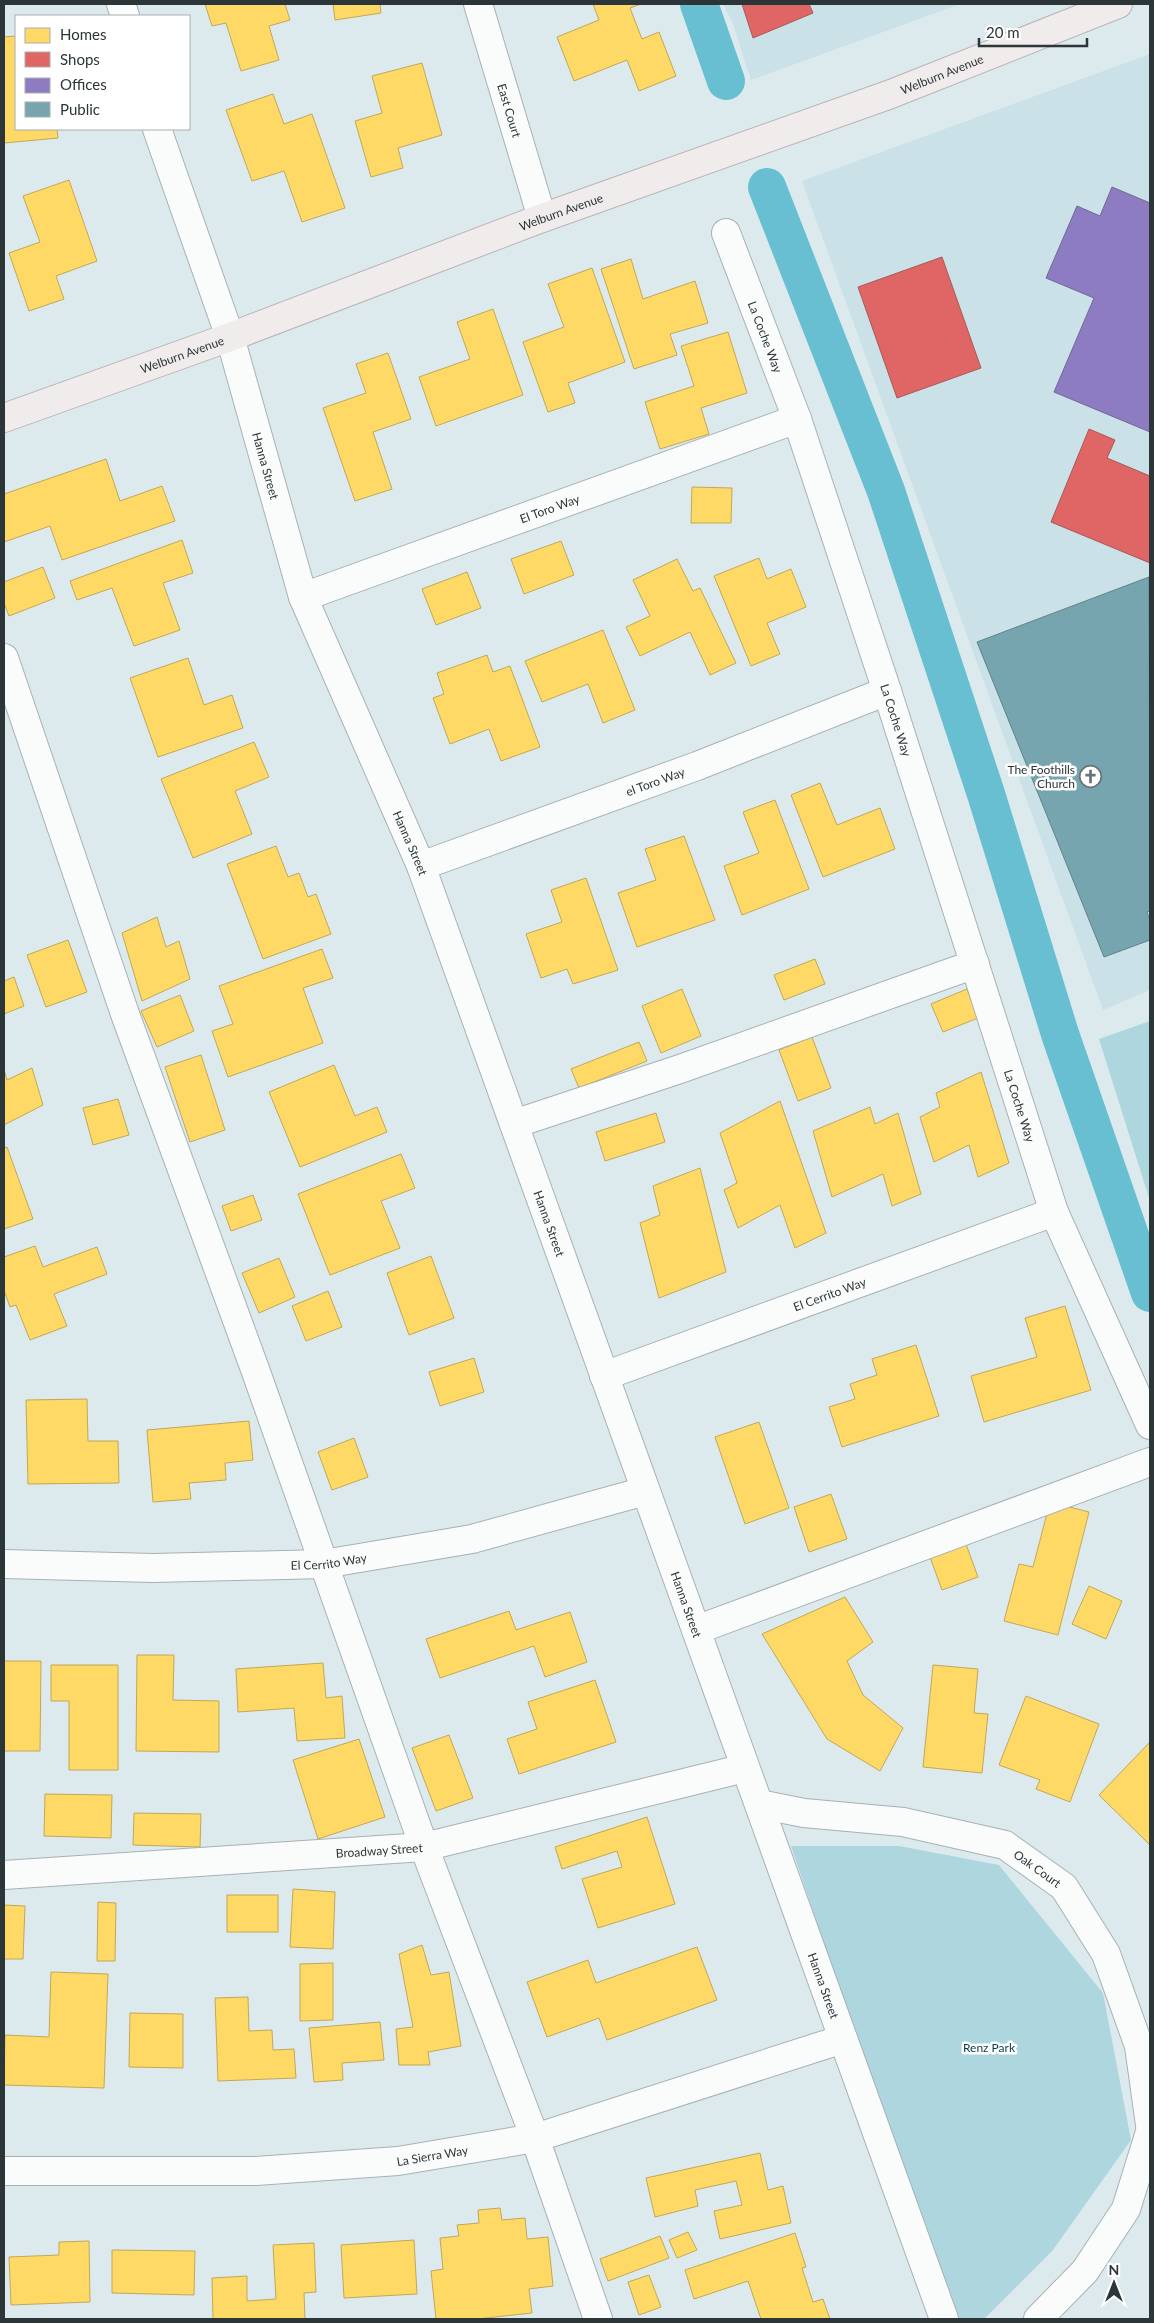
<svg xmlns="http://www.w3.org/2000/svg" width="1154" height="2323" font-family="Lato,sans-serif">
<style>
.built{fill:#c9e1e7}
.green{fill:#add6df}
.homes{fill:#ffd966;stroke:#c0a858}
.shops{fill:#e06666;stroke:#aa5758}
.offices{fill:#8e7cc3;stroke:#716799}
.public{fill:#76a5af;stroke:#60838b}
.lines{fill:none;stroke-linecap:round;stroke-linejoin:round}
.canal{stroke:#67bfd1;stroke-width:38}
.minor-casing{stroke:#a7b1b4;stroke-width:30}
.major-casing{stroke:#b8b3b4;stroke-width:30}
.minor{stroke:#fafcfc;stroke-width:28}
.major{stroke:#f1ecec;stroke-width:28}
.labels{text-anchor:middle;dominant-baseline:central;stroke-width:5;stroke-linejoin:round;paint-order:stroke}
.street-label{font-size:12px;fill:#2c3538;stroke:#fff}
.poi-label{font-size:12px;fill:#2c3538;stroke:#fff;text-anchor:end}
.park-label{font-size:12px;fill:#063d47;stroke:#fff}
</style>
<rect width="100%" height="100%" fill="#ddeaed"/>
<!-- built -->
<g class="built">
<path d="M723 4H960L751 80 732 21Z"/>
<path d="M1150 54V990L1103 1010 802 181Z"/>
</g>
<!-- green -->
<g class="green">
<path d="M1150 1021V1201L1099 1039Z"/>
<path d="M791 1846H899L999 1865 1103 1993 1131 2140 1053 2250 984 2319H952Z"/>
</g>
<!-- homes -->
<g class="homes">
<path d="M205 4H285L290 20 269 26 279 60 241 71 226 23 212 26Z"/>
<path d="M333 4H380L381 13 335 20Z"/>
<path d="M593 4H641L630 8 642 39 659 32 676 76 639 91 627 60 574 81 557 37 599 20Z"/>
<path d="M16 36V129H57L58 138 4 143V37Z"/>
<path d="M422 63 442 135 398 148 403 168 371 177 355 121 382 113 372 76Z"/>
<path d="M273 94 284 124 312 114 345 208 302 222 284 171 252 181 226 110Z"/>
<path d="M69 180 97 261 56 276 64 299 29 311 9 253 40 242 23 196Z"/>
<path d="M631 259 643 299 695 281 708 323 670 334 677 355 634 369 601 269Z"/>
<path d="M592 268 625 362 568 383 575 403 548 412 523 342 564 327 548 284Z"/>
<path d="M493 309 523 395 436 426 419 377 470 359 457 322Z"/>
<path d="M728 332 747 393 701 408 709 434 660 449 645 402 694 386 681 346Z"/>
<path d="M388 353 411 419 373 432 392 489 355 501 323 408 366 393 356 364Z"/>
<path d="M106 459 120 501 162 486 175 521 62 560 50 526 4 542V494Z"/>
<path d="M692 487 732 488 731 523H691Z"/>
<path d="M182 540 193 573 163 583 180 630 134 646 112 588 77 600 70 581Z"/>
<path d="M561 541 574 575 524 594 511 559Z"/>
<path d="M759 558 767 579 791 569 806 607 767 623 780 654 751 666 714 576Z"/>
<path d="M677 559 693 591 700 588 736 663 710 675 690 632 640 656 626 627 650 616 633 580Z"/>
<path d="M43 567 55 598 9 616 4 603V582Z"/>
<path d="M467 572 481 608 436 625 422 589Z"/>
<path d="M603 630 635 710 603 723 588 684 542 702 525 661Z"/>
<path d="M487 655 493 672 510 666 540 747 501 761 489 729 450 744 433 698 444 694 437 673Z"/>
<path d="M188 658 204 705 232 695 243 728 158 757 130 678Z"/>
<path d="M254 742 269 777 235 791 252 834 193 858 161 779Z"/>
<path d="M820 783 837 825 880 808 895 849 823 877 791 795Z"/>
<path d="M775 800 809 889 742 915 724 866 759 853 743 812Z"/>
<path d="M684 836 715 920 637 947 618 893 656 880 645 849Z"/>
<path d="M276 846 288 877 299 873 308 897 316 894 331 934 263 959 227 864Z"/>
<path d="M586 878 618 970 573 984 567 969 541 978 526 934 562 922 551 890Z"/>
<path d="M157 917 166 947 179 941 190 979 142 1001 122 933Z"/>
<path d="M68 940 87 992 46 1007 27 955Z"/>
<path d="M322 949 333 978 303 988 323 1043 228 1077 212 1031 233 1024 219 986Z"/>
<path d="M815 959 825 984 784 1000 774 975Z"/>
<path d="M14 977 24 1006 4 1014V981Z"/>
<path d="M682 989 701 1036 661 1053 642 1006Z"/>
<path d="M967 989 978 1018 943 1032 931 1004Z"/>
<path d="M180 995 194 1031 157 1047 141 1011Z"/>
<path d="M812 1037 831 1088 798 1101 779 1050Z"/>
<path d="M639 1042 647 1061 579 1088 571 1069Z"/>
<path d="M201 1055 225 1130 190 1142 165 1067Z"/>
<path d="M334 1065 355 1116 377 1107 387 1132 300 1167 269 1092Z"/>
<path d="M32 1068 43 1105 4 1125V1069L7 1080Z"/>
<path d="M981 1072 1009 1163 978 1177 969 1145 934 1162 920 1117 940 1107 936 1093Z"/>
<path d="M118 1099 129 1135 93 1145 83 1108Z"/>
<path d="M780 1101 826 1233 795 1248 780 1205 738 1228 724 1190 737 1183 720 1133Z"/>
<path d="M870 1107 875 1124 898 1113 921 1194 892 1206 883 1174 832 1197 813 1131Z"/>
<path d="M656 1113 665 1142 605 1161 596 1132Z"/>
<path d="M7 1147 33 1219 4 1229V1148Z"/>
<path d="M401 1154 415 1188 381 1201 400 1248 330 1275 298 1194Z"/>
<path d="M700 1168 726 1272 659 1298 640 1223 660 1215 653 1186Z"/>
<path d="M253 1195 262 1220 231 1231 222 1206Z"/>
<path d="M35 1246 43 1267 97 1247 107 1274 54 1294 67 1326 30 1340 16 1305 10 1307 4 1290V1257Z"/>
<path d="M431 1256 454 1318 409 1335 387 1273Z"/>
<path d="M279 1258 295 1297 259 1313 242 1273Z"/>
<path d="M328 1291 342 1327 306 1341 292 1306Z"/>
<path d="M1065 1306 1091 1390 984 1422 971 1376 1037 1357 1025 1318Z"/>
<path d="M916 1345 939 1416 842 1447 829 1407 855 1399 850 1384 877 1375 872 1359Z"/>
<path d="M474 1358 484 1392 440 1406 429 1372Z"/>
<path d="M87 1399 88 1441H118L119 1483 28 1484 26 1400Z"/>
<path d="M249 1421 253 1460 225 1463 226 1480 189 1483 191 1499 153 1502 147 1430Z"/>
<path d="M759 1422 789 1508 745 1524 715 1437Z"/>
<path d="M354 1438 368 1477 332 1490 318 1452Z"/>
<path d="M831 1494 847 1539 809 1552 794 1507Z"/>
<path d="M1050 1502 1089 1512 1058 1635 1004 1621 1019 1564 1033 1567Z"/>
<path d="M963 1536 978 1577 942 1590 927 1549Z"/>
<path d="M1089 1586 1122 1601 1106 1639 1072 1624Z"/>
<path d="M845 1597 873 1642 847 1661 863 1695 903 1728 880 1771 827 1739 762 1634Z"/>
<path d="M509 1611 516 1630 570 1612 587 1662 545 1677 534 1646 440 1678 426 1639Z"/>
<path d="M137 1655H174L173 1700 219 1701V1752L136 1751Z"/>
<path d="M4 1661H41L40 1751H4Z"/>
<path d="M323 1663 326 1698 342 1696 345 1738 297 1741 294 1708 238 1712 236 1669Z"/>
<path d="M51 1665H118V1770H69V1701H51Z"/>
<path d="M933 1665 978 1669 974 1713 988 1714 982 1773 923 1767Z"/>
<path d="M595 1680 616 1742 519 1774 507 1739 537 1729 528 1702Z"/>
<path d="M1026 1696 1099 1724 1070 1802 1036 1789 1040 1780 999 1765Z"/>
<path d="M449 1735 473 1798 436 1811 412 1748Z"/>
<path d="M359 1739 385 1817 318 1839 293 1760Z"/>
<path d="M1150 1742V1845L1099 1795Z"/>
<path d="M45 1794 112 1795 111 1838 44 1836Z"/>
<path d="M134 1813 201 1814 200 1847 133 1845Z"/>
<path d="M647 1817 675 1904 598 1928 582 1879 622 1867 617 1851 562 1869 555 1847Z"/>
<path d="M293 1889 335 1892 333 1949 290 1947Z"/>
<rect x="227" y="1895" width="51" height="37"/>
<path d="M98 1902 116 1903 115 1961H97Z"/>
<path d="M4 1905 25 1906 23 1959H4Z"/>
<path d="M422 1945 431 1975 449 1972 461 2046 428 2052 430 2065H399L396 2029 413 2027 399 1954Z"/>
<path d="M697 1947 717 2000 607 2040 599 2018 547 2037 527 1982 588 1960 596 1983Z"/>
<path d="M333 1963V2020L300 2021V1964Z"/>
<path d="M51 1972 108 1974 104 2088 4 2085 5 2035 49 2037Z"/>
<path d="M248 1997 249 2031 272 2030 273 2050 294 2049 296 2078 218 2081 215 1998Z"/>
<path d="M130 2013 183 2014V2068L129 2067Z"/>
<path d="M380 2022 384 2060 342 2063 343 2080 314 2082 309 2028Z"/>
<path d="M760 2153 768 2190 783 2186 791 2223 720 2239 714 2211 742 2205 736 2181 695 2190 698 2206 655 2217 646 2178Z"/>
<path d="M500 2208 502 2220 525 2218 527 2239 548 2237 553 2286 529 2289 532 2313 477 2319H436L431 2271 443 2269 440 2238 459 2236 457 2225 479 2223 478 2210Z"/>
<path d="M688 2232 697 2250 677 2258 669 2240Z"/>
<path d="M795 2233 806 2267 802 2268 813 2302 823 2299 830 2319H761L748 2281 694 2299 685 2270Z"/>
<path d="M660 2236 669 2258 608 2281 600 2259Z"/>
<path d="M414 2240 417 2294 344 2298 341 2245Z"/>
<path d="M89 2241 90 2302 11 2305 9 2257 59 2255V2242Z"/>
<path d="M314 2243 316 2292 304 2293 305 2319H213L212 2278 247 2276V2301L276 2299 273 2245Z"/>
<path d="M112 2250 195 2251 194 2295 112 2293Z"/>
<path d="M649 2275 661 2307 639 2315 628 2282Z"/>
</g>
<!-- shops -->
<g class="shops">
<path d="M742 4H809L813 13 753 38Z"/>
<path d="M942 257 981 368 897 398 858 287Z"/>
<path d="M1089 429 1115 440 1107 458 1150 476V563L1051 522Z"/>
</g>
<!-- offices -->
<path class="offices" d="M1112 187 1150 203V432L1054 392 1094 298 1046 278 1077 206 1100 216Z"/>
<!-- public -->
<path class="public" d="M1149 577 1150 911 1147 912 1150 920V940L1104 957 977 642Z"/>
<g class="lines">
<!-- canal -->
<g class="canal">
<path d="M699 4 726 81"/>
<path d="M767 187 886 491 986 794 1060 1034 1150 1293"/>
</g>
<defs>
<g id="minor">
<path d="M121 4 125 16"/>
<path id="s1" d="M478 4 542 218"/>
<path id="s2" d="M157 129 230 337 303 597 421 866 944 2319"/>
<path id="s3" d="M726 233 797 419 887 691 1054 1212 1150 1425"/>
<path id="s4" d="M303 597 797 419"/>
<path d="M4 658 125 1014 256 1372 424 1847 535 2138 598 2319"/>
<path id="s5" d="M421 866 697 766 887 691"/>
<path d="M514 1124 680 1069 975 964"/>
<path id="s6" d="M604 1376 1054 1212"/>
<path id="s7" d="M4 1564 153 1568 324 1564 472 1539 645 1491"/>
<path d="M696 1630 1150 1462"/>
<path id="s8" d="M759 1804 804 1813 903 1822 1005 1845 1064 1887 1106 1954 1139 2046 1150 2125"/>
<path id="s9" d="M4 1875 424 1847 745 1768"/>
<path id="s10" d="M4 2171H256L398 2161 535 2138 843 2039"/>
<path d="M1038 2319 1085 2271 1126 2209 1150 2132"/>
</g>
<g id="major">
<path id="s11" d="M4 418 230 337 542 218 891 94 1118 4"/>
</g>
</defs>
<!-- minor casing -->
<use href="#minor" class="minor-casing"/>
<!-- major casing -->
<use href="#major" class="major-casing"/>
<!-- minor -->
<use href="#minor" class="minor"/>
<!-- major -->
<use href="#major" class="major"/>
</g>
<!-- icons -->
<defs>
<symbol id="church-ring" viewBox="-11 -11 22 22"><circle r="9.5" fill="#fff" stroke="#6a7477" stroke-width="1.5"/><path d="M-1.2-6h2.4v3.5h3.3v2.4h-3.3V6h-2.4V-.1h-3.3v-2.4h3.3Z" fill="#6a7477"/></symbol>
</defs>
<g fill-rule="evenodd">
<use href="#church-ring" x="1078" y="764" width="25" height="25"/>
</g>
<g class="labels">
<!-- street labels -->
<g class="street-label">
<text stroke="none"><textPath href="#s11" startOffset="999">Welburn Avenue</textPath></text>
<text stroke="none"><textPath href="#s1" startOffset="111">East Court</textPath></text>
<text stroke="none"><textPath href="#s11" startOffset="594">Welburn Avenue</textPath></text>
<text stroke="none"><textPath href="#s3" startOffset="111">La Coche Way</textPath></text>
<text stroke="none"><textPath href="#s11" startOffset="189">Welburn Avenue</textPath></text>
<text stroke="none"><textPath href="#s2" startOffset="354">Hanna Street</textPath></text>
<text stroke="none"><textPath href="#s4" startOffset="262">El Toro Way</textPath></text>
<text stroke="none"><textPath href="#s3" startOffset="516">La Coche Way</textPath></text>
<text stroke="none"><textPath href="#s5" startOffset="249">el Toro Way</textPath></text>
<text stroke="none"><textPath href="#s2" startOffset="759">Hanna Street</textPath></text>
<text stroke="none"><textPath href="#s3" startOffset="921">La Coche Way</textPath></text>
<text stroke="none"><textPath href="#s2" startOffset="1164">Hanna Street</textPath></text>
<text stroke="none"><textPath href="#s6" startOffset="240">El Cerrito Way</textPath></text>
<text stroke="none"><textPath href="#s7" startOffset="325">El Cerrito Way</textPath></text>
<text stroke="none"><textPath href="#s2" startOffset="1569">Hanna Street</textPath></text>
<text stroke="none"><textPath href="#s9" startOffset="376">Broadway Street</textPath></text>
<text stroke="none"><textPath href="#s8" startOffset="290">Oak Court</textPath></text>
<text stroke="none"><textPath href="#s2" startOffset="1974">Hanna Street</textPath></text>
<text stroke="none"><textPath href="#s10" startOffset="429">La Sierra Way</textPath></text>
</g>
<!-- poi labels -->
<g class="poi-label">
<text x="1075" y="769">The Foothills<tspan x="1075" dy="14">Church</tspan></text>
</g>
<!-- park labels -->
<g class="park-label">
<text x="989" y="2047">Renz Park</text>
</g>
</g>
<!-- border -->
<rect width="1154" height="2323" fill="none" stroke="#2c3538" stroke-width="10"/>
<!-- legend -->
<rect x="15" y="15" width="175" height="115" fill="#ffffff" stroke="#abaeaf"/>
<rect x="25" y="28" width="25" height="15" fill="#ffd966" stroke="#abaeaf"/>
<text x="60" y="40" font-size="15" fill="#2c3538">Homes</text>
<rect x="25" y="52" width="25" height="15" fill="#e06666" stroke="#abaeaf"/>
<text x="60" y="65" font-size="15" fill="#2c3538">Shops</text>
<rect x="25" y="78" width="25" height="15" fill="#8e7cc3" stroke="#abaeaf"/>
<text x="60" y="90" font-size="15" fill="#2c3538">Offices</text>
<rect x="25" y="102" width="25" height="15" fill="#76a5af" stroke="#abaeaf"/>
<text x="60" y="115" font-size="15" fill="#2c3538">Public</text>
<!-- north arrow -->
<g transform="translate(1114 2283)" stroke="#ffffff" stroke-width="4" paint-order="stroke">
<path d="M0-4L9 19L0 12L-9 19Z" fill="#2c3538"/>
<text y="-8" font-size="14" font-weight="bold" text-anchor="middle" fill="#2c3538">N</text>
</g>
<!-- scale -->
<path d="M979 38v8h108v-8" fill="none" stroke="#2c3538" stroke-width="2.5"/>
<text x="986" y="38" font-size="15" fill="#2c3538" stroke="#ffffff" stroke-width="4" paint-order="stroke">20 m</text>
</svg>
